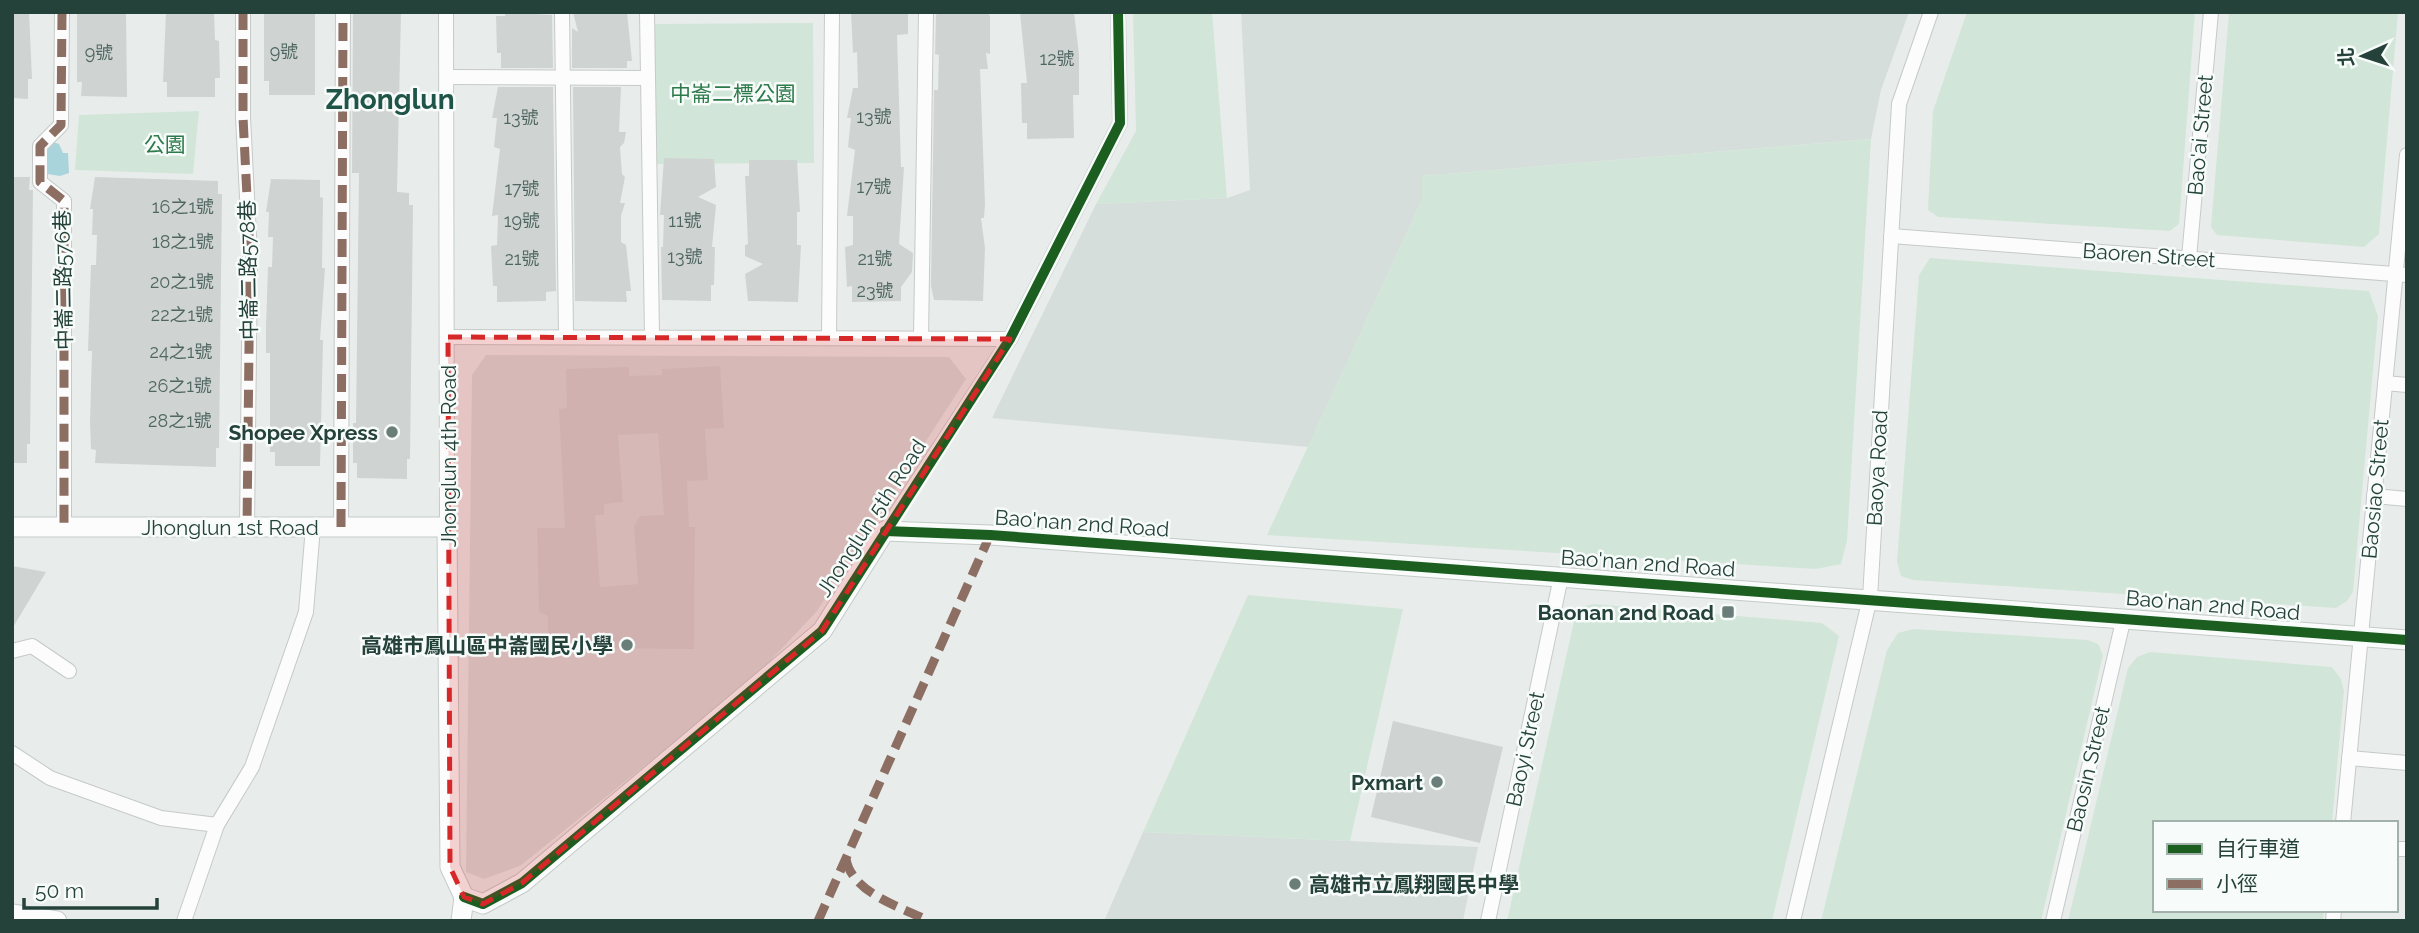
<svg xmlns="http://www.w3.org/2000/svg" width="2419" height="933" font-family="Raleway,'Noto Sans TC',sans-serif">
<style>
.built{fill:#d6dedb}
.green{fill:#d1e6d8}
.water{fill:#a9d4db}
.building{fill:#cfd4d2;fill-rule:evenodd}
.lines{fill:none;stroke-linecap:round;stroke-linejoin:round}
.street-casing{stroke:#c5cac8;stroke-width:16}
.secondary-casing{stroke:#c3cbc8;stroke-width:21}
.street{stroke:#fcfcfc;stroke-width:14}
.secondary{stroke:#fcfcfc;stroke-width:19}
.quiet{stroke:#8d6e63;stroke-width:9;stroke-dasharray:18 9;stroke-linecap:butt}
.cycleway-casing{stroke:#f7fbf9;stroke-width:15}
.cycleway{stroke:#1b5e20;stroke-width:10}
.marked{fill:#d62828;fill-opacity:0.2;stroke:#d62828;stroke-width:5;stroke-dasharray:14 9;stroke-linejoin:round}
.poi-dot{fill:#697e78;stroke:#f7fbf9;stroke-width:2.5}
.labels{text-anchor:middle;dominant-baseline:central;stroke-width:5;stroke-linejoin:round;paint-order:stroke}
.number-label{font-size:18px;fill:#506761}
.park-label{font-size:21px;fill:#2d7a4b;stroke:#f7fbf9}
.street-label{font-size:21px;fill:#24423a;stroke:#f7fbf9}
.poi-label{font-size:21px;font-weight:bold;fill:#24423a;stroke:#f7fbf9;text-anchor:end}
.district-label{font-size:28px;font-weight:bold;fill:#1f5548;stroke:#f7fbf9}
</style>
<rect width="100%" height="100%" fill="#e8edeb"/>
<!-- built -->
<g class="built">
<path d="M1241 12H1909L1881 90 1871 139 1422 176V200L1308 447 992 418 1096 204 1227 198 1250 190Z"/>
<path d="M486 355 949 357 966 379 817 611 754 678 520 866 484 879 466 872 472 375Z"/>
<path d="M1143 832 1350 841 1478 847 1463 921H1104Z"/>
</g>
<!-- green -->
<g class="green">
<path d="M1133 12H1212L1227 198 1096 204 1136 131Z"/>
<path d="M1967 12H2195L2179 224 2170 231 1938 217 1928 210 1933 111Z"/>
<path d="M2229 12H2398L2379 234 2364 247 2217 235 2211 227Z"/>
<path d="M813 23 814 163 654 164 653 24Z"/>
<path d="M199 111 193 174 75 170 79 115Z"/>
<path d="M1871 139 1847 541 1841 564 1816 569 1267 535 1422 200V176Z"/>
<path d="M1930 258 2369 291 2378 316 2353 592 2347 601 2336 608 1913 580 1901 576 1897 562 1919 275Z"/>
<path d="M1248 595 1403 609 1350 841 1143 832Z"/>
<path d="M1593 604 1822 623 1839 636 1772 921H1507L1577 608Z"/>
<path d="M1913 629 2088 640 2098 644 2103 655 2041 921H1821L1887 650 1898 633Z"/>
<path d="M2150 652 2332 667 2341 679 2344 691 2332 823H2155V910H2324L2323 921H2068L2128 668 2137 657Z"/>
</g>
<!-- water -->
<path class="water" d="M53 142 59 144 63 153H68L69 173 60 176 47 174 46 148Z"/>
<!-- building -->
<g class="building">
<path d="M12 12H29L32 79H28V99L12 98Z"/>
<path d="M77 12H126L127 97 81 96 82 82H77Z"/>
<path d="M166 12H214L215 40 219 41 220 78H215V97H167V82H163Z"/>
<path d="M264 12H315V95H269V81H264Z"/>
<path d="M353 12H401L397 192 409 193V205H413L410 459H407V479L357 478V463H353V423H356L359 173H352Z"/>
<path d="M505 12 552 15 553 68H501V53H497L496 16H505Z"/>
<path d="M573 12H627L632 61H627V68H572V28L578 32Z"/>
<path d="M851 12H908V34L897 35 901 167H904L899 244 913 253 912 272 901 287V301L852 302V286L847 287 845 247 853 245V216H847L855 150 848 147 851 118H847L853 88H858L857 52 853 53Z"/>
<path d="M939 12H987L990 16V54L986 53 988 69H980L985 204 984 218H981L985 248 983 301 934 300 931 286 934 90H938L939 55 935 54 936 15Z"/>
<path d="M1074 12 1079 55V95H1073L1074 138 1027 139V123H1022L1021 83H1027L1020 13Z"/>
<path d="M498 87H553L556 291 546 292V301L497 302V286H493L491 246 497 245 498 215 492 216 500 149 494 147 497 118H492Z"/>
<path d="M573 87H621L619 132H626L624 143 620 147 622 174 625 177 620 203H625L621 216V242L626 245 631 291H626L627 302 575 301Z"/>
<path d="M664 158 714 159 716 187 698 197 716 205 712 247H715L714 285H711V301L662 300 661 247H663L664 215H660Z"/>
<path d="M749 160H797L800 212H797V245H801L798 302 748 301 745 274 763 264 745 256V245L748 244 745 176H749Z"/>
<path d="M12 177H30L29 190H33L30 444H27V463H12Z"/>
<path d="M95 177 218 181V194H222L219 448H216V467L95 463 96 450 91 449 90 422 92 351H88L91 265H96L97 235H92L93 209H90Z"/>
<path d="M271 179 320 180V197L323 198 322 268H325L320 340H323L320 466H275V452H270V353H266V325L268 267H272L273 237H268L269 212H266Z"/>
<path d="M720 366 724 428 705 429 708 480 687 481 689 527H695L694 649 548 648V616L539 612 537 528H565L559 409 567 408 566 369 629 367V376L662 375V369ZM658 433 664 515 640 516 634 526 638 584 600 587 595 515H604V504L623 502 618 435Z"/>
<path d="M12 566 46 572 12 629Z"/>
<path d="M1393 721 1503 747 1480 843 1371 817Z"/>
</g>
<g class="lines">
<defs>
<g id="street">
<path d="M62 12 61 125 40 146V182L64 201V526"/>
<path d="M243 12V117L250 256 247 528"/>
<path d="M446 12 447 527"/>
<path d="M562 12 566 335"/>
<path d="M647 12 652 335"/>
<path d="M447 77 648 78"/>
<path d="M1891 236 2407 275"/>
<path d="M2189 258 2211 12"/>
<path d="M448 337 1010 339"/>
<path d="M829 337 832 12"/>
<path d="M921 338 926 12"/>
<path d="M2385 383 2407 385"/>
<path d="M2374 496 2407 499"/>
<path d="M341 527 343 12"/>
<path d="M885 531 1010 339 1120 123 1118 12"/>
<path d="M12 651 32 646 69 671"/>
<path d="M12 753 50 778 161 818 217 825"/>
<path d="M2349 758 2407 763"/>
<path d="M2343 823 2407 155"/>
<path d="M2396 849H2407"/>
<path d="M184 921 217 825 252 767 306 612 313 527"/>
<path d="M1488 921 1561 577"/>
<path d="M1793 921 1870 598 1899 104 1931 12"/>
<path d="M2053 921 2124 617"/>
<path d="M2333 921 2334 910"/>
</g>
<g id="secondary">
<path d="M12 527H447L450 867 464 897"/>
<path d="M464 897 483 904 522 883 822 631 885 531 990 535 2407 640"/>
<path d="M12 914 57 921"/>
<path d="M461 921 464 897"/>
</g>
</defs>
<!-- street casing -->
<use href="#street" class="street-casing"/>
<!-- secondary casing -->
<use href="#secondary" class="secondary-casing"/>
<!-- street -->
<use href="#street" class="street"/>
<!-- secondary -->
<use href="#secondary" class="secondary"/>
<!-- quiet -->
<g class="quiet">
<path d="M62 12 61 125 40 146V182L64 201V526"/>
<path d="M243 12V117L250 256 247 528"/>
<path d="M341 527 343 12"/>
<path d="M846 859C852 893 901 907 929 921"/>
<path d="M818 921 990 535"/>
</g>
<defs>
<g id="cycleway">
<path d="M885 531 990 535 2407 640"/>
<path d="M464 897 483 904 522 883 822 631 1010 339 1120 123 1118 12"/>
</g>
</defs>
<!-- cycleway casing -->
<use href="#cycleway" class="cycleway-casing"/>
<!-- cycleway -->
<use href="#cycleway" class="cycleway"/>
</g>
<!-- marked area -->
<path class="marked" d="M448 337 1010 339 822 631 522 883 483 904 464 897 450 867Z"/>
<!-- markers -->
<g class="poi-dot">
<circle cx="392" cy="432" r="7"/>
<rect x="1721" y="605" width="14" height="14" rx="3.5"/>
<circle cx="627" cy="645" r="7"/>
<circle cx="1437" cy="782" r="7"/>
<circle cx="1295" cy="884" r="7"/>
</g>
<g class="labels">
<!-- number labels -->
<g class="number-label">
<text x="284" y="51">9號</text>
<text x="99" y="52">9號</text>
<text x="1057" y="58">12號</text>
<text x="874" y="116">13號</text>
<text x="521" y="117">13號</text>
<text x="874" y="186">17號</text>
<text x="522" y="188">17號</text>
<text x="183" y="206">16之1號</text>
<text x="522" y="220">19號</text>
<text x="685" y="220">11號</text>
<text x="183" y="241">18之1號</text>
<text x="685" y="256">13號</text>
<text x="522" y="258">21號</text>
<text x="875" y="258">21號</text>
<text x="182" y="281">20之1號</text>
<text x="875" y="290">23號</text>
<text x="182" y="314">22之1號</text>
<text x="181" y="351">24之1號</text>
<text x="180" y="385">26之1號</text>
<text x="180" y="420">28之1號</text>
</g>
<!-- park labels -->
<g class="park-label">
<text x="733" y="93">中崙二標公園</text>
<text x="165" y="144">公園</text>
</g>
<!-- street labels -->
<g class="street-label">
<text transform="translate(2200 135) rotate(-85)">Bao'ai Street</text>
<text transform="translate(2149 255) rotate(4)">Baoren Street</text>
<text transform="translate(248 270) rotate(-91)">中崙二路578巷</text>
<text transform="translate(63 280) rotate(-91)">中崙二路576巷</text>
<text transform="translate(448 456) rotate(-90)">Jhonglun 4th Road</text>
<text transform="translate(1877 468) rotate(-87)">Baoya Road</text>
<text transform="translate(2375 489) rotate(-85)">Baosiao Street</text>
<text transform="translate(871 518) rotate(-57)">Jhonglun 5th Road</text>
<text transform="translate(1082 523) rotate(4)">Bao'nan 2nd Road</text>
<text x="230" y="527">Jhonglun 1st Road</text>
<text transform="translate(1648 563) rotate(4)">Bao'nan 2nd Road</text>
<text transform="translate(2213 605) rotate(5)">Bao'nan 2nd Road</text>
<text transform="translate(1525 749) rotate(-78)">Baoyi Street</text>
<text transform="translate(2088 769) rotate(-77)">Baosin Street</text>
</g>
<!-- poi labels -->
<g class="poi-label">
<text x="378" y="432">Shopee Xpress</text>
<text x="1714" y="612">Baonan 2nd Road</text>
<text x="613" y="645">高雄市鳳山區中崙國民小學</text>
<text x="1423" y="782">Pxmart</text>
<text x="1309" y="884" text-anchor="start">高雄市立鳳翔國民中學</text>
</g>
<!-- district labels -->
<g class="district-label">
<text x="390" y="99">Zhonglun</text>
</g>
</g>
<!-- border -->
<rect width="2419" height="933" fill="none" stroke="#24423a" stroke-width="28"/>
<!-- legend -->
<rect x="2153" y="821" width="245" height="91" fill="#f7fbf9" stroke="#a3b1ad" stroke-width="2"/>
<rect x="2167" y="844" width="35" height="10" fill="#1b5e20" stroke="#a3b1ad" stroke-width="2"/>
<text x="2216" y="856" font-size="21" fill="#24423a">自行車道</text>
<rect x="2167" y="879" width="35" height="10" fill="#8d6e63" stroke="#a3b1ad" stroke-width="2"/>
<text x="2216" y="891" font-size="21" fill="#24423a">小徑</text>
<!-- north arrow -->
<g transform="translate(2363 56) rotate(267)" stroke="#f7fbf9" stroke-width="5" paint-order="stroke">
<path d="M0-5L12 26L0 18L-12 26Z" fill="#24423a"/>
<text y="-10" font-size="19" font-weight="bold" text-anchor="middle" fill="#24423a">北</text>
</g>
<!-- scale -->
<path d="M24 898v10h133v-10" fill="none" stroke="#24423a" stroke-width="3.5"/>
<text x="35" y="898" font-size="21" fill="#24423a" stroke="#f7fbf9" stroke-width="5" paint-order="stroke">50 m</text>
</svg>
